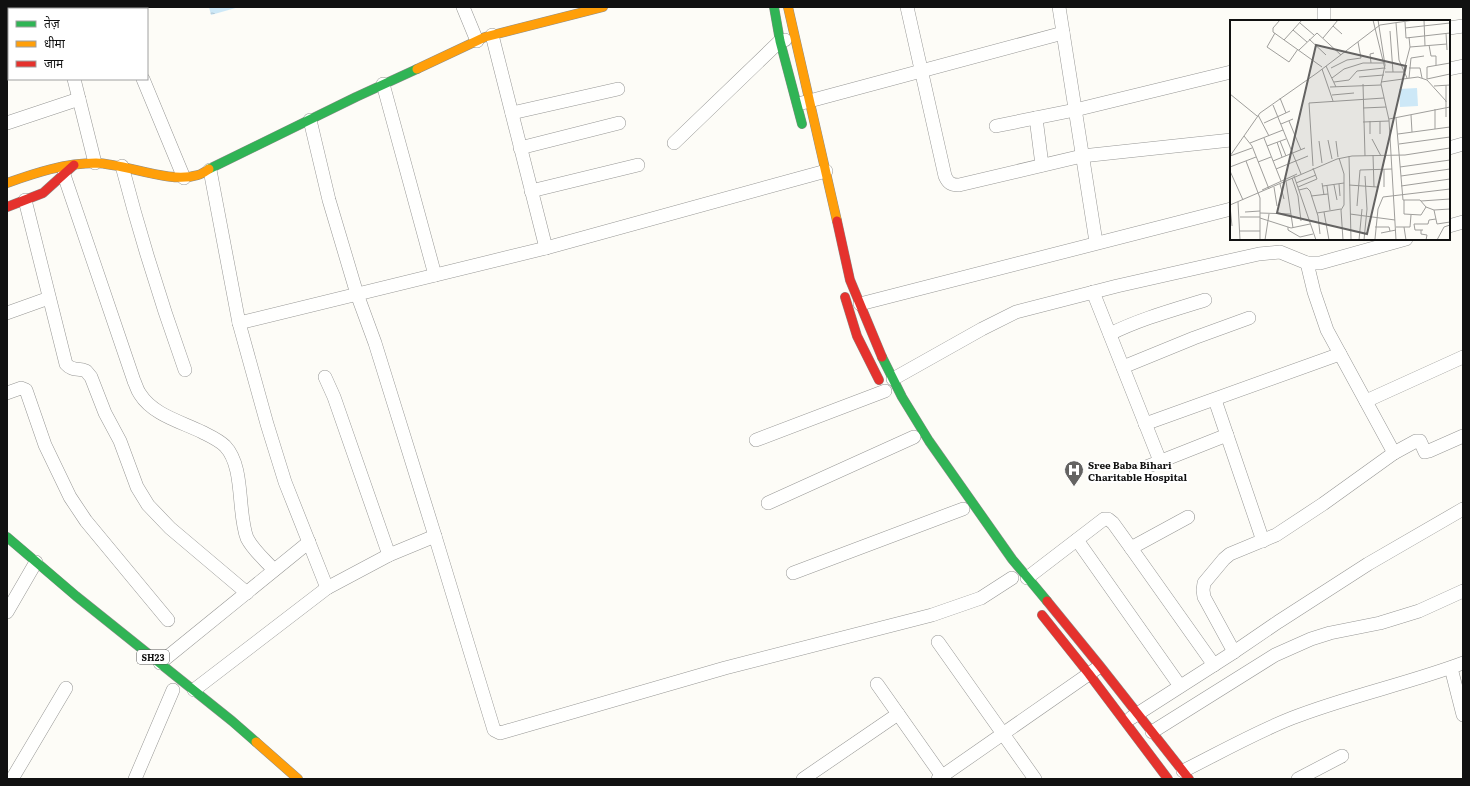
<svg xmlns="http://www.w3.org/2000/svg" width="1470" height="786" font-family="Literata,'Noto Sans Devanagari',serif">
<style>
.water{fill:url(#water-waves)}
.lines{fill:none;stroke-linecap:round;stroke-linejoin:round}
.street-casing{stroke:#979795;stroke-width:14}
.fast-casing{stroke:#8e8d8b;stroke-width:10}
.slow-casing{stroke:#8e8d8b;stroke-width:10}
.jam-casing{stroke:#8e8d8b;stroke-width:10}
.street{stroke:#fffffe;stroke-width:13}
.fast{stroke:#30b455;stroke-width:9}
.slow{stroke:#ff9f0a;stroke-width:9}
.jam{stroke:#e5322d;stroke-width:9}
.labels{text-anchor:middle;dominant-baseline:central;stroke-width:4;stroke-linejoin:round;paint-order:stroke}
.shield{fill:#fff;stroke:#585858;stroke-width:1}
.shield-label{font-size:9px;font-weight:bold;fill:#111}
.poi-label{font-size:10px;font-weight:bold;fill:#111;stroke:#fff;text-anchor:start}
.inset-road{fill:none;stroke:#9f9e9b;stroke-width:1}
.view{fill:#646362;fill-opacity:0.15;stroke:#646362;stroke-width:2}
.inset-edge{fill:none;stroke:#111;stroke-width:2}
</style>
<defs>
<pattern id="water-waves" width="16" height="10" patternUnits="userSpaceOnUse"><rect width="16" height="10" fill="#cde8f7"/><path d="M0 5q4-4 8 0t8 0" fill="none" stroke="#afc6d3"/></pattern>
</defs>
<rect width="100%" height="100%" fill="#fdfcf7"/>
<!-- water -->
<path class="water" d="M209 7H239L211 15Z"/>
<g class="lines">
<defs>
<g id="street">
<path d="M55 7V9"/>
<path d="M119 7V9"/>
<path d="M463 7 477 41"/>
<path d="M907 7 945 176C948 183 951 185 959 185L1082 156 1231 140"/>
<path d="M1059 7 1096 242"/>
<path d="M1324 7V21"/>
<path d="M29 9H37"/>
<path d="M7 10H9"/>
<path d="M1449 28 1463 26"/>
<path d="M492 35 546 248"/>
<path d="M7 37 9 35"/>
<path d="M1449 69 1463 66"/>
<path d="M74 79 95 163"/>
<path d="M143 79 184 178"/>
<path d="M383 84 435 275"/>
<path d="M802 103 1063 33"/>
<path d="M512 113 618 89"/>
<path d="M1036 118 1042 165"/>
<path d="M310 120 329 200 357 294 375 343 435 536 494 730 500 733 507 731 725 668 932 615 981 598 1012 578"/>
<path d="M7 123 79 99"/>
<path d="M996 126 1075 110 1231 72"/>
<path d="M674 143 780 41 785 40"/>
<path d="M520 148 619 123"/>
<path d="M1449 148 1463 144"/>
<path d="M122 166C140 235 161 303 185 370"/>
<path d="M210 170 239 323 267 424 285 482 327 588"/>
<path d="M64 175 134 381C136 385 137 390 140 394 153 415 182 422 202 432 210 436 219 440 225 446 245 467 237 512 247 538 253 550 265 560 274 570"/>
<path d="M531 191 638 165"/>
<path d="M25 200 66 364C72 371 78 368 86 371L91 377 105 413 120 441 137 487 148 505 170 528 247 593"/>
<path d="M1449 226 1463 222"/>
<path d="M1307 263 1314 292 1327 330 1394 453"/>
<path d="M1093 292 1160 461"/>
<path d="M860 304 1231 209"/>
<path d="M7 313 49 298"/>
<path d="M239 323 546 248 826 171"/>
<path d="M1110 334C1140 319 1173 310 1205 300"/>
<path d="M1123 367 1194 338 1249 318"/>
<path d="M325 377 334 397 389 555"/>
<path d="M893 379 982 329 1016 312 1117 286 1259 254 1280 252 1307 263H1320L1406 239"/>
<path d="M7 393 21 388 26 390 45 445 70 497 86 521 168 620"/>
<path d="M1215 400 1263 541"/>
<path d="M1366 401 1463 357"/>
<path d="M1145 424 1340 354"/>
<path d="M756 440 885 391"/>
<path d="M1136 471 1227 435"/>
<path d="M768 503 914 437"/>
<path d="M1077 540 1180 686"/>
<path d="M1131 548 1188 517"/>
<path d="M793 573 963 509"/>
<path d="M1027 578 1104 519H1108L1113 523 1131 548 1214 665"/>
<path d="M7 612 36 562"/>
<path d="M938 642 1035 779"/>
<path d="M1234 652 1204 597 1203 590 1204 583 1224 559 1230 554 1276 535 1323 504 1394 453 1416 441H1420L1425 452 1429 451 1463 436"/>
<path d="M160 663 309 542"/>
<path d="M1451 668 1463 715"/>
<path d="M877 684 944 779"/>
<path d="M194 690 327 588 389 555 435 536"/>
<path d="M1131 718 1234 652 1278 622 1368 564 1463 509"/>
<path d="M1152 732 1275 655 1311 639 1330 633 1380 623 1419 611 1463 591"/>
<path d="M1183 771C1219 753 1254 733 1292 718 1348 696 1407 684 1463 663"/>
<path d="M12 779 66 688"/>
<path d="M135 779 173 690"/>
<path d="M803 779 898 714"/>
<path d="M938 779 1096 669"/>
<path d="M1298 779 1342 756"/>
</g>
<g id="fast">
<path d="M774 7 780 41 802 124"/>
<path d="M209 169 356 97 417 69"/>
<path d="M882 357 902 397 929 441 1012 559 1047 601"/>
<path d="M7 537 76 596 232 721 256 742"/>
</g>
<g id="slow">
<path d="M788 7 837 221"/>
<path d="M417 69 485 37 603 7"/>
<path d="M7 183C35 173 65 163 96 163 127 164 169 184 198 175 202 174 206 171 209 169"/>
<path d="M256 742 298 779"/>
</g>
<g id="jam">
<path d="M7 207 43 193 74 165"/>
<path d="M837 221 850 280 882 357"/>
<path d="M845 297 857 336 879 380"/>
<path d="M1047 601 1100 666 1189 779"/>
<path d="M1042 615 1089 674 1168 779"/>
</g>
</defs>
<!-- street casing -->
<use href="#street" class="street-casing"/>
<!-- fast casing -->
<use href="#fast" class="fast-casing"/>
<!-- slow casing -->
<use href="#slow" class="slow-casing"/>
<!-- jam casing -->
<use href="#jam" class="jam-casing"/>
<!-- street -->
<use href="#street" class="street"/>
<!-- fast -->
<use href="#fast" class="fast"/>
<!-- slow -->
<use href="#slow" class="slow"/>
<!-- jam -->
<use href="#jam" class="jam"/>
</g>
<!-- icons -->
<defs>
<symbol id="hospital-pin" viewBox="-11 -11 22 30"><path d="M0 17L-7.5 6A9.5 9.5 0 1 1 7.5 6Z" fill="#646362" stroke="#fff"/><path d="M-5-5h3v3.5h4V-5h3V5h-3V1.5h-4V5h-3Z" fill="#fff"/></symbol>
</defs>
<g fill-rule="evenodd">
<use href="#hospital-pin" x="1063" y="459" width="22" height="30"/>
</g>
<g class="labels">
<!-- shield labels -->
<rect class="shield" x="137" y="650" width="32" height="14" rx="3"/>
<g class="shield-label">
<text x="153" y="657">SH23</text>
</g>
<!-- poi labels -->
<g class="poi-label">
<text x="1088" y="464">Sree Baba Bihari<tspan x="1088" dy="12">Charitable Hospital</tspan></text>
</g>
</g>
<!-- overview -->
<g transform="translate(1230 20)">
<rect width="220" height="220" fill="#fdfcf7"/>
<path d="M187 68 188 86 170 87 169 69Z" fill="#cde8f7"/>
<path class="inset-road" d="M50 0 43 8V12L92 47M143 0 155 49M148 0 155 45 151 64 159 100 166 220M194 0 195 26M175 2 176 18 220 13M70 3 84 15M166 3 169 40 177 58M103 6 112 14M175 8 220 3M63 10 77 22M160 11 163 52M45 13 37 27 59 42 68 29M216 13 217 30M93 18 108 0M79 19 96 35M54 20 72 0M199 25 201 36H206V45M180 27 217 24M69 30 87 13 111 35M141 43 140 34 144 33M96 46 106 67M101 48 117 40 131 38 128 22M179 48H190L192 58M92 49 103 81M174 50 180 27 179 17M155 52H175M129 57 154 55M102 58 114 49 133 43H153M179 58 181 38 194 36M197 59V47L220 43M197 59 220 54M104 62 119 60 127 51 154 48M151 62 188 57 197 60 216 81V97M133 64 135 136M216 65V82M204 66 220 65M100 67 151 65M0 74 27 96M102 75 124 73M50 78 56 93M43 85 71 154M133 88 156 87M28 95 39 116M181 95 182 112M166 98 173 180H190L196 187 204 190 220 189M159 99 220 87M59 101 71 130M140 101V114M150 101V114M133 102 159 101M34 103 60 91M51 104 63 99M205 109V89M168 114 220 107M14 116 22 126 39 169M34 118 51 161M142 119 151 136M98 120 102 139M50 121 56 136M89 121 92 143M106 121 108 137M47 122 52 137M20 123 53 110M169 124 220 117M37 126 56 119M143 135 144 167M0 136 22 128M0 136 30 93 87 53 150 5 184 0M119 136 121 219M109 138 114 154V185L111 190 113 220M16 141 30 178V220M43 141 75 128M28 142 41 137M83 146 79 83 154 78M0 147 26 137M170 147 220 140M46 149 78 136M154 149V167M0 151 13 180M64 156 86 220M171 156 220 149M62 158 68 176 71 201M56 161 63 208M66 163 86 155M92 163 94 175M50 164 54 179M109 164 110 176M104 165 107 180M119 165 147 167M93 166 114 163M97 166 100 190M171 166 220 159M44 167 47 186M68 167 87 159 83 148M32 170 67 154M69 170 77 168 80 171 88 196 90 214M81 176 98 174M174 180V194L191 195 196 187M191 181 220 179M8 182 10 220M0 185 107 139 122 136 175 135 220 128M0 186 2 206M127 186 130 150 162 149M204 190 207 204 220 202M15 192 30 191M94 192 99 220M30 193 61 194M87 193 111 189M120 194 165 200M10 197H30M30 198 61 208 80 204M58 207V210L70 217 83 214M145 207H159L160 211M166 207H180L181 195M174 207 176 220M191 210V214L197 215 196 220M193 210H185L184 204H198L199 200 206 199M10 211H30M151 213 166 210M145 219 148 189 153 177 220 169M35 220 39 194M129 220 132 189M134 220 137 189 135 156M136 220H161M207 220 214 207 220 205"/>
<path class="view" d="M86 25 176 46 137 214 47 193Z"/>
<rect width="220" height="220" class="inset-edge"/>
</g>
<!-- border -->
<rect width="1470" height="786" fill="none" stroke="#111111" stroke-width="16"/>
<!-- legend -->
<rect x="8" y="8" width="140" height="72" fill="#ffffff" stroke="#a0a0a0"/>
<rect x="16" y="21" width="20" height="6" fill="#30b455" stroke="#a0a0a0"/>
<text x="44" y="28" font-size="12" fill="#111111">तेज़</text>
<rect x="16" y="41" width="20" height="6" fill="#ff9f0a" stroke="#a0a0a0"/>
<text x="44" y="48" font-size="12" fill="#111111">धीमा</text>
<rect x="16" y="61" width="20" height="6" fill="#e5322d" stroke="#a0a0a0"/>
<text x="44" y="68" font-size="12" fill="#111111">जाम</text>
</svg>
